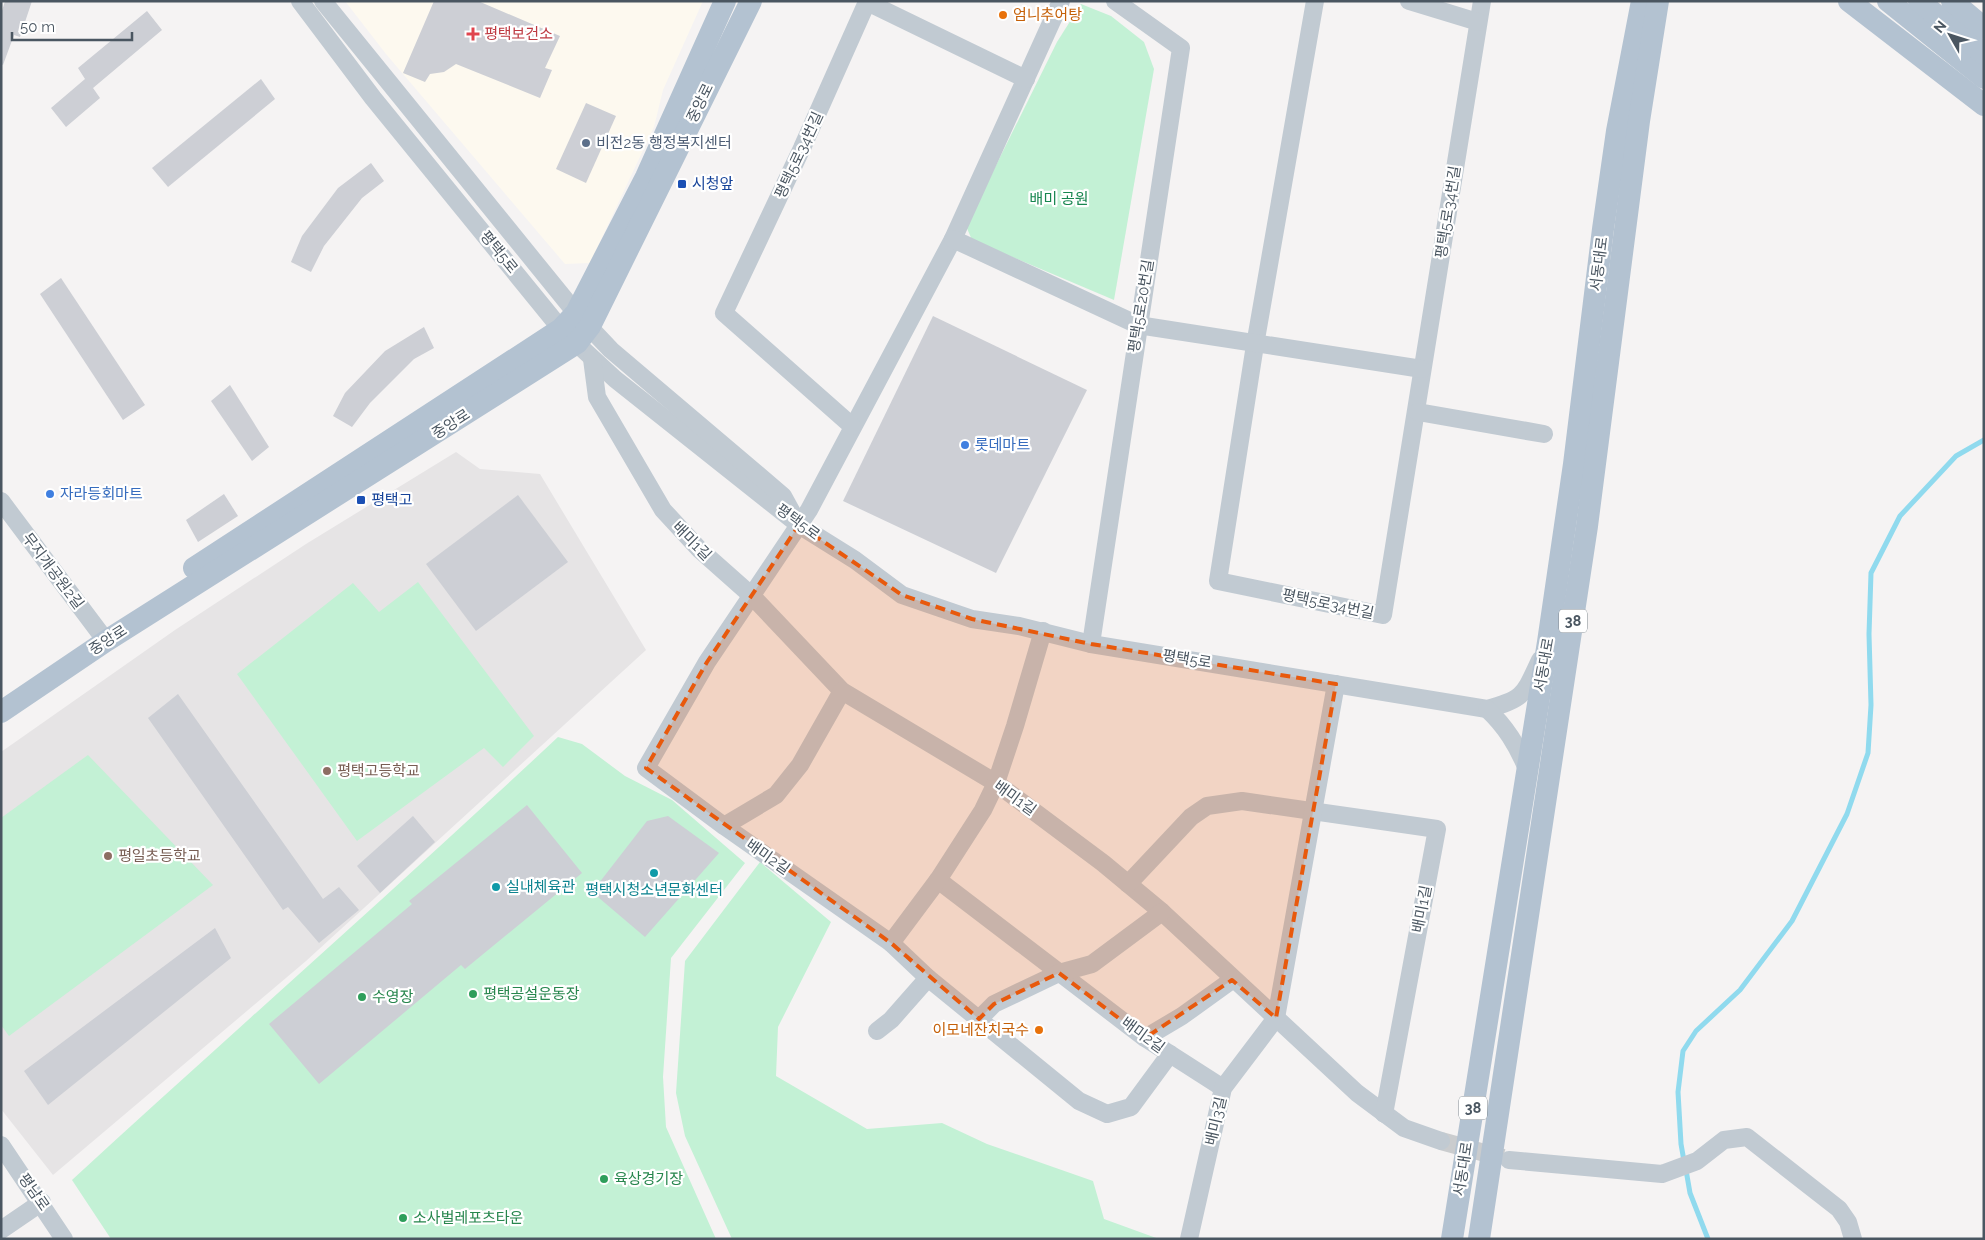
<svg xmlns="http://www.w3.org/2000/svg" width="1985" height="1240" font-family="Raleway,'Noto Sans KR',sans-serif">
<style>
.commercial{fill:#fdf9ef}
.education{fill:#e6e4e5}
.green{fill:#c3f1d5}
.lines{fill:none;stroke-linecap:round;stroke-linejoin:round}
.stream{stroke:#90daee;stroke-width:5}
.building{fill:#cdcfd5}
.minor-tunnel{stroke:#caccce;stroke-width:18;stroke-dasharray:18 9;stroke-linecap:butt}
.minor{stroke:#c1cad2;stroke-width:18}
.major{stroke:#b3c2d1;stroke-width:22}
.marked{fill:#e8590c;fill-opacity:0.2;stroke:#e8590c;stroke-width:4;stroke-dasharray:10 6;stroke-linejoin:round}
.food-dot{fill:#e8710a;stroke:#fff;stroke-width:2}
.health-dot{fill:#e0444e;stroke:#fff;stroke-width:2}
.service-dot{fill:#5c6f8a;stroke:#fff;stroke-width:2}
.transit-dot{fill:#1a4fb4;stroke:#fff;stroke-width:2}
.shop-dot{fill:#3f7fe0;stroke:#fff;stroke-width:2}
.education-dot{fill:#8d6e63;stroke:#fff;stroke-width:2}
.culture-dot{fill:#0f9aa8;stroke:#fff;stroke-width:2}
.leisure-dot{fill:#2e9e5b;stroke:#fff;stroke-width:2}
.labels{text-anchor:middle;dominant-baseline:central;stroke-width:4.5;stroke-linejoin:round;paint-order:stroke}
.shield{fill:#fff;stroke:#808990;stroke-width:1}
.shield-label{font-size:14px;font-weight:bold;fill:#4a5661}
.food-label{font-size:15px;fill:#c56008;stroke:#fff;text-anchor:start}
.health-label{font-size:15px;fill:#be3a42;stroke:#fff;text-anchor:start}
.street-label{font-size:15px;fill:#4a5661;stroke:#fff}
.service-label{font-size:15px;fill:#4e5e75;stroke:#fff;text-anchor:start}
.transit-label{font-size:15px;fill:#164399;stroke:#fff;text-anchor:start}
.park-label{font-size:15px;fill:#17864f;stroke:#fff}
.shop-label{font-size:15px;fill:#366cbe;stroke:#fff;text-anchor:start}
.education-label{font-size:15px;fill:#785e54;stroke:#fff;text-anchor:start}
.culture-label{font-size:15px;fill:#0d838f;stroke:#fff;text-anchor:start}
.leisure-label{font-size:15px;fill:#27864d;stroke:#fff;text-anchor:start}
</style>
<rect width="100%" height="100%" fill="#f5f3f3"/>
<!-- commercial -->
<path class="commercial" d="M345 1H703L663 90 654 127 590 263 565 264 386 54Z"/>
<!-- education -->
<path class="education" d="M456 452 480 469 540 474 646 650 306 961 53 1175 1 1109V752L175 630 306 544Z"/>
<!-- green -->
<g class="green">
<path d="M1081 4 1111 16 1144 42 1154 69 1114 300 972 240 966 226 1057 42Z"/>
<path d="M418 582 534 736 503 767 484 748 357 841 237 674 353 583 379 612Z"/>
<path d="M558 737 582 744 625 776 672 800 745 863 671 958 663 1077 666 1127 716 1239H111L72 1180C233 1032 398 887 558 737Z"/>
<path d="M88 755 213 885 9 1036 1 1025V818Z"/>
<path d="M760 862 831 922 778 1027 776 1076 867 1129 942 1123 987 1144 1093 1181 1104 1219 1159 1239H732L685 1136 676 1093 685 961Z"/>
</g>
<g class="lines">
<!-- stream -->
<g class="stream">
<path d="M1684 1161 1681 1144 1678 1092 1683 1051 1696 1031 1740 990 1792 921 1847 814 1868 753 1871 705 1869 634 1871 573 1900 516 1956 456 1984 440"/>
<path d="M1686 1170 1690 1193 1708 1239"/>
</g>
</g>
<!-- building -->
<g class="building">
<path d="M5 1H32L20 37 14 35 3 65 1 64V14Z"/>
<path d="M434 1H478L560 36 545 68 552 70 540 98 456 64 444 72 430 74 425 82 403 73Z"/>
<path d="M147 11 162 30 93 88 100 98 66 127 51 108 85 79 78 68Z"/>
<path d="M261 79 275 99 168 187 152 168Z"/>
<path d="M586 103 616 116 586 183 556 169Z"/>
<path d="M371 163 384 181 362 198 324 246 311 272 291 262 302 236 338 188Z"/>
<path d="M61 278 145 405 123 420 40 294Z"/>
<path d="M933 316 1087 390 996 573 843 501Z"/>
<path d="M424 327 434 348 414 359 370 403 352 427 333 416 345 393 385 351Z"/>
<path d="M230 385 269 447 252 461 211 401Z"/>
<path d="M224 494 238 516 198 542 186 520Z"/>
<path d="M518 495 568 562 476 631 426 564Z"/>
<path d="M178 694 323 899 339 887 359 910 319 943 288 907 283 910 148 718Z"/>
<path d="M527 805 582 873 465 969 461 965 319 1084 269 1024 412 904 409 901Z"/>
<path d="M413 816 435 842 380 893 357 866Z"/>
<path d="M668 816 719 853 645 937 592 892 647 821Z"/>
<path d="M215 928 231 958 48 1105 24 1071Z"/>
</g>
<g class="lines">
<!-- minor-tunnel -->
<path class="minor-tunnel" d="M1441 1141 1503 1158"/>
<!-- minor -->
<g class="minor">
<path d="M300 1 373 98 561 329 615 379 799 525 855 560 902 595 972 619 1019 626 1091 644 1487 709C1525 699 1524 694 1540 660"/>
<path d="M323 1 576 313 611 350 783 496 795 518"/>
<path d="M1061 1 953 239 809 510 707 662 646 768 724 826 891 943 928 978 1079 1101 1107 1114 1131 1107 1170 1054"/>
<path d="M1315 1 1255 345 1218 581 1383 615 1482 1"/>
<path d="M1409 1 1478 22"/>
<path d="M953 239 1138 325 1422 369"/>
<path d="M592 359 597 397 663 510 699 549 752 596 842 691 996 783 1103 863 1162 912 1357 1093 1404 1128 1441 1141"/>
<path d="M1418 412 1544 434"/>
<path d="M852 426 724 313 802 148 867 2 1026 79"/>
<path d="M1 501 106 641"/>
<path d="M1091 644 1181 48 1115 1"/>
<path d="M1487 709C1506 727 1517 745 1527 769"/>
<path d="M724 826 776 795 800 765 842 691"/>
<path d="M938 880 1145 1038 1223 1088"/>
<path d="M1128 884 1191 817 1207 806 1242 801 1437 829 1384 1114"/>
<path d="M891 943 938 880 983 810 996 783 1015 726 1043 631"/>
<path d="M979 1019 994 1004 1059 973 1092 964 1162 912"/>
<path d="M877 1031 891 1020 928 978"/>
<path d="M1145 1038 1182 1016 1232 980"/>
<path d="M1 1145 64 1239"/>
<path d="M1509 1160 1662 1174 1697 1161 1724 1140 1747 1137 1839 1209 1848 1222 1853 1239"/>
<path d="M1 1230 42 1202"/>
<path d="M1189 1239 1223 1088 1276 1018 1336 684"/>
</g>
<!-- major -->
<g class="major">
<path d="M1849 1 1984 105"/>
<path d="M1888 1 1984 78"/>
<path d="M1919 1 1984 54"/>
<path d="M1952 1 1984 28"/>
<path d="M194 568 561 329 576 313 646 177 725 1"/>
<path d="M1 712 106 641 577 343 590 326 751 1"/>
<path d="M1452 1239 1548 642 1574 464 1603 229 1617 131 1642 1"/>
<path d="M1479 1239 1587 526 1639 121 1658 1"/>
</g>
</g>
<!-- marked area -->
<path class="marked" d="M799 525 902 595 972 619 1091 644 1336 684 1276 1018 1232 980 1145 1038 1059 973 994 1004 979 1019 891 943 646 768 707 662Z"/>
<!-- markers -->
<g class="food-dot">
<circle cx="1003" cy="15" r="5"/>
<circle cx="1039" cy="1030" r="5"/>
</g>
<path class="health-dot" d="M470.5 26.5h5v5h5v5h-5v5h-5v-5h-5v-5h5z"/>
<circle class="service-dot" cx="586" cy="143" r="5"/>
<g class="transit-dot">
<rect x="677" y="179" width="10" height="10" rx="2.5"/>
<rect x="356" y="495" width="10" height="10" rx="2.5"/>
</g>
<g class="shop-dot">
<circle cx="965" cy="445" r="5"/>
<circle cx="50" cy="494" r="5"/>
</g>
<g class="education-dot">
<circle cx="327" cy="771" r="5"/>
<circle cx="108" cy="856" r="5"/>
</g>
<g class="culture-dot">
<circle cx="654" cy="873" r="5"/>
<circle cx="496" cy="887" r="5"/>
</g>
<g class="leisure-dot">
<circle cx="473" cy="994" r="5"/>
<circle cx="362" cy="997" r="5"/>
<circle cx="604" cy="1179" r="5"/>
<circle cx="403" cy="1218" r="5"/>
</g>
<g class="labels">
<!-- shield labels -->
<g class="shield">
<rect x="1559" y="609.5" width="28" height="23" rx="4"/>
<rect x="1459" y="1096.5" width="28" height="23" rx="4"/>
</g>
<g class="shield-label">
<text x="1573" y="621">38</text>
<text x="1473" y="1108">38</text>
</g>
<!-- food labels -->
<g class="food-label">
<text x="1013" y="15">엄니추어탕</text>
<text x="1029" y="1030" text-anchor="end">이모네잔치국수</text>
</g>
<!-- health labels -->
<g class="health-label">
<text x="484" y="34">평택보건소</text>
</g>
<!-- street labels -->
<g class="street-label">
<text transform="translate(700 103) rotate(-64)">중앙로</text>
<text transform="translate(799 155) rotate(-65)">평택5로34번길</text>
<text transform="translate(1448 212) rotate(-81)">평택5로34번길</text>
<text transform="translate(499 252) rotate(51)">평택5로</text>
<text transform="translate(1599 264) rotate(-83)">서동대로</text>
<text transform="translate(1141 306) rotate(-81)">평택5로20번길</text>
<text transform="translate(451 424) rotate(-33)">중앙로</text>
<text transform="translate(798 522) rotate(36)">평택5로</text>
<text transform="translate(692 541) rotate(45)">배미1길</text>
<text transform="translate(53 571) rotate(53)">무지개공원2길</text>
<text transform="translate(1328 604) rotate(12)">평택5로34번길</text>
<text transform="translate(108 640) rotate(-33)">중앙로</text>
<text transform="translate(1187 659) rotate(9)">평택5로</text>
<text transform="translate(1544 665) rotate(-80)">서동대로</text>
<text transform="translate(1015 798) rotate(36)">배미1길</text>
<text transform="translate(768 857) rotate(35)">배미2길</text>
<text transform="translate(1422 909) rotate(-79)">배미1길</text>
<text transform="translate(1143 1035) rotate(36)">배미2길</text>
<text transform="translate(1216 1121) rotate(-77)">배미3길</text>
<text transform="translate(1463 1169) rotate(-81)">서동대로</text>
<text transform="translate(34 1192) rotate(55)">평남로</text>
</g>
<!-- service labels -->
<g class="service-label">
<text x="596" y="143">비전2동 행정복지센터</text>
</g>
<!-- transit labels -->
<g class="transit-label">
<text x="692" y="184">시청앞</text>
<text x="371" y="500">평택고</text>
</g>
<!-- park labels -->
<g class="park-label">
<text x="1059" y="199">배미 공원</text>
</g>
<!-- shop labels -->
<g class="shop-label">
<text x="975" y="445">롯데마트</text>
<text x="60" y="494">자라등회마트</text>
</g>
<!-- education labels -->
<g class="education-label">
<text x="337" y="771">평택고등학교</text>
<text x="118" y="856">평일초등학교</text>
</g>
<!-- culture labels -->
<g class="culture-label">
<text x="506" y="887">실내체육관</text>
<text x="654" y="890" text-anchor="middle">평택시청소년문화센터</text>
</g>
<!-- leisure labels -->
<g class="leisure-label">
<text x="483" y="994">평택공설운동장</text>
<text x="372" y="997">수영장</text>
<text x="614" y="1179">육상경기장</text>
<text x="413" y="1218">소사벌레포츠타운</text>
</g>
</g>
<!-- border -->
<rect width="1985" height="1240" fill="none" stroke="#4a5661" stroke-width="5"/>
<!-- north arrow -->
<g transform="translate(1950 35) rotate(309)" stroke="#ffffff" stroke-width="4" paint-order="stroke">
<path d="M0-4L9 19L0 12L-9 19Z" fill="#4a5661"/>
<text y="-8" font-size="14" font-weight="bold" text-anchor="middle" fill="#4a5661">N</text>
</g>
<!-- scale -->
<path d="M12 32v8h120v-8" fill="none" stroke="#4a5661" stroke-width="2.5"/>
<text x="20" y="32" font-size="15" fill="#4a5661" stroke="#ffffff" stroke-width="4" paint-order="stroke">50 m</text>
</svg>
